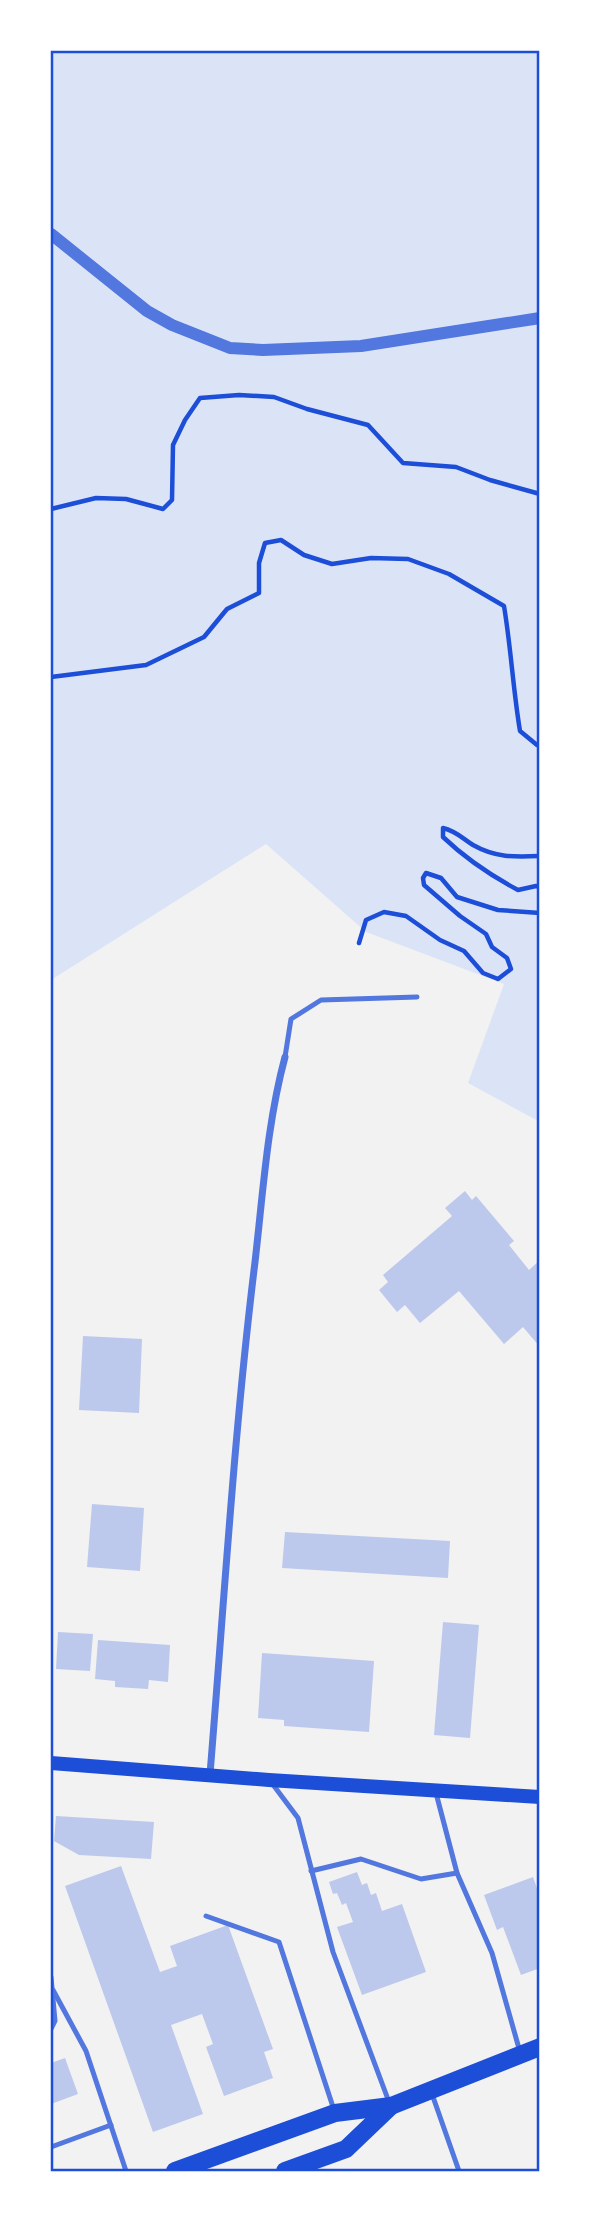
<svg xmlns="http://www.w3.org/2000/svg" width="591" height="2222" font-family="'Fira Sans Condensed',sans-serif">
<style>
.green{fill:#dbe4f7}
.building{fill:#bdc9ec}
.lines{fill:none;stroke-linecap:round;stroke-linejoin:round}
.path{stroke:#1d4ed8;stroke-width:4.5}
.service{stroke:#5277de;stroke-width:5}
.minor{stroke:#5277de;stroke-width:7}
.tertiary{stroke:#5277de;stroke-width:12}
.secondary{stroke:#1d4ed8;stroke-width:14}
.primary{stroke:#1d4ed8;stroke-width:18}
.neatline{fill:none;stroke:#1d4ed8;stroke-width:2.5}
</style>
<rect width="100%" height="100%" fill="#f2f2f2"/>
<!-- green -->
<path class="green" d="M51 51H540V1122L468 1083 504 984 366 932 266 844 51 980Z"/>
<!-- building -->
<g class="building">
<path d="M465 1191 472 1200 476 1196 514 1241 509 1245 529 1270 540 1260V1347L523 1327 504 1344 459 1291 420 1323 405 1305 397 1312 379 1290 388 1282 383 1275 452 1216 445 1208Z"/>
<path d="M83 1336 142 1339 139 1413 79 1410Z"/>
<path d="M92 1504 144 1508 140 1571 87 1567Z"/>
<path d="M285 1532 450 1541 448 1578 282 1568Z"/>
<path d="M443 1622 479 1625 470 1738 434 1735Z"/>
<path d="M58 1632 93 1634 90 1671 56 1669Z"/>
<path d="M98 1640 170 1645 168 1682 149 1680 148 1689 115 1687V1681L95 1679Z"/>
<path d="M262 1653 374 1661 369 1732 284 1726V1720L258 1718Z"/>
<path d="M56 1816 154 1822 151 1859 79 1855 54 1841Z"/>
<path d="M121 1866 160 1972 177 1966 170 1946 228 1925 273 2049 264 2052 273 2078 224 2096 206 2047 213 2044 202 2014 171 2025 203 2114 153 2132 65 1886Z"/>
<path d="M357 1872 362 1885 367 1883 371 1895 376 1893 382 1911 402 1904 426 1972 362 1995 337 1927 353 1922 346 1903 342 1905 337 1893 333 1894 329 1882Z"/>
<path d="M533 1877 540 1897V1968L521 1975 503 1927 497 1930 484 1895Z"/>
<path d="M65 2058 78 2094 51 2104V2063Z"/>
</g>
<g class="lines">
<!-- path -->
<g class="path">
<path d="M51 509 96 498 126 499 163 509 172 500 173 445 185 420 200 398 239 395 274 397 307 409 368 425 403 463 456 467 490 480 540 494"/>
<path d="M51 677 146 665 204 637 227 609 259 593V563L265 543 281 540 304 555 332 564 371 558 408 559 449 574 504 606C511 648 513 689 520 731L537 745H540"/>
<path d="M540 856C515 857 496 858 473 845 462 838 456 831 443 828V837C466 859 490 875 518 890L536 886 540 887"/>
<path d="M359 943 366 920 384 912 406 916 440 940 464 951 483 973 498 979 511 969 507 958 492 947 486 934 460 916 424 885 423 878 426 873 441 878 457 897 498 910 540 913"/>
</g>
<!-- service -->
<g class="service">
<path d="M285 1057 291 1019 321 1000 417 997"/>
<path d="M271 1782 298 1818 333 1952 389 2102"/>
<path d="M436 1793 457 1873 492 1953 520 2052"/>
<path d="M311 1871 361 1859 421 1879 457 1873"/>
<path d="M206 1916 279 1942 334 2110"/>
<path d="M51 1977 55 2021 51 2029"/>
<path d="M51 1989 53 1990 86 2051 126 2171"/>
<path d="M432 2094 459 2171"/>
<path d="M51 2147 111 2125"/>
</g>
<!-- minor -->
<path class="minor" d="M210 1774C224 1604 234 1432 255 1262 263 1193 267 1124 285 1057"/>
<!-- tertiary -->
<path class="tertiary" d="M51 234 147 311 172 325 230 348 263 350 361 346 540 318"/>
<!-- secondary -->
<path class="secondary" d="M51 1763 269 1780 540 1797"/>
<!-- primary -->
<g class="primary">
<path d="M175 2171 335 2113 391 2106 540 2047"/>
<path d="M285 2171 346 2149 391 2106"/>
</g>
</g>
<!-- border -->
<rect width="591" height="2222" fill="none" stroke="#ffffff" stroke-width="105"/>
<rect x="52" y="52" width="486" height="2118" class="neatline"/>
</svg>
